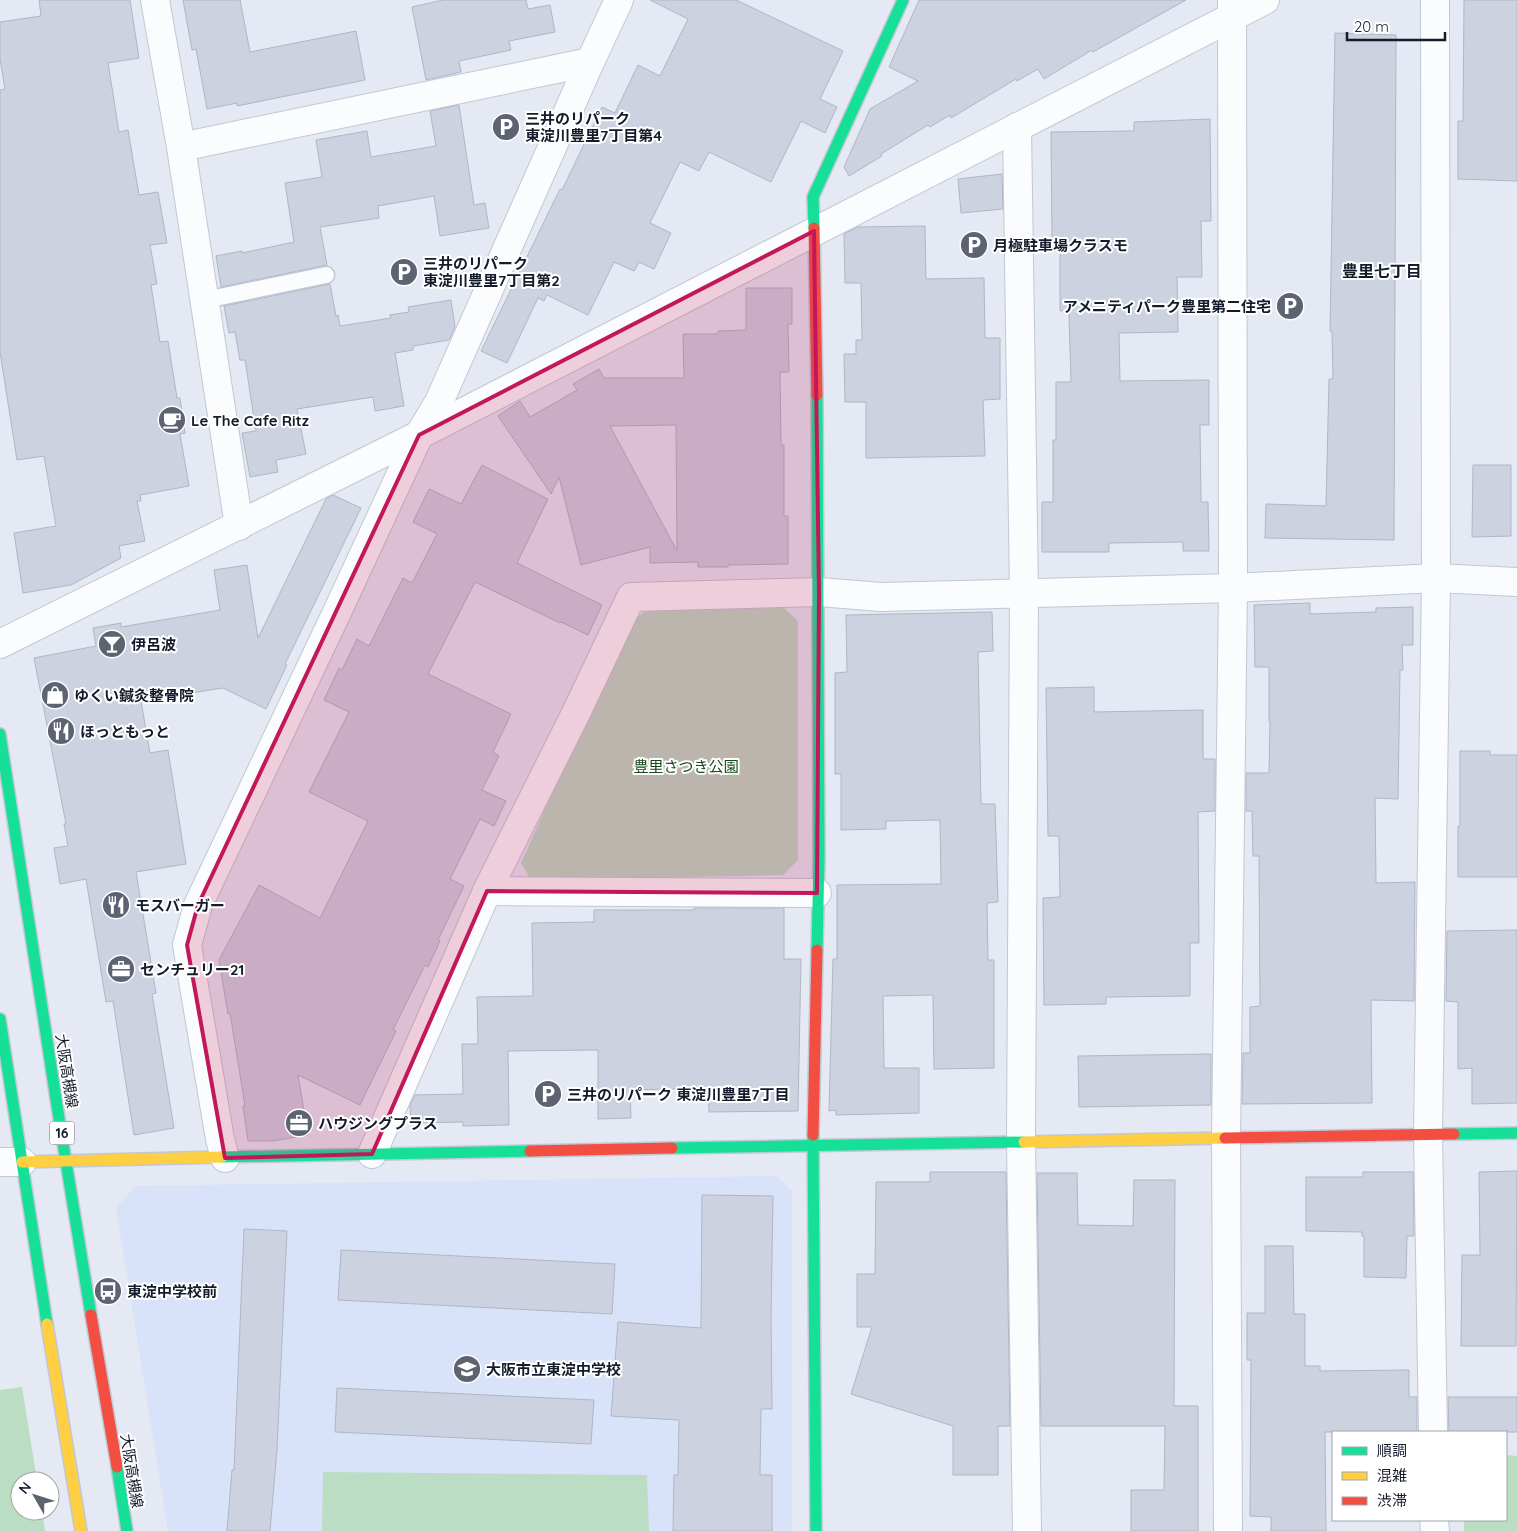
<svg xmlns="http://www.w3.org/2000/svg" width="1517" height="1531" font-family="Quicksand,'Noto Sans JP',sans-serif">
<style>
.built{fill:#d8e2f8}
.green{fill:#bbddc3}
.building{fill:#ccd2df;stroke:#b0b6c3;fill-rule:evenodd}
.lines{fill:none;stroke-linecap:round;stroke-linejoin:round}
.lane-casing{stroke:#c1c7d5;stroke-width:19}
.street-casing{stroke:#c1c7d5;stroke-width:30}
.fast-casing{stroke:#c1c7d5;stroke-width:14}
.slow-casing{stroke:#c1c7d5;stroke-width:14}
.jam-casing{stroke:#c1c7d5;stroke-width:14}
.lane{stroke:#fbfcfd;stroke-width:16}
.street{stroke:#fbfcfd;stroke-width:28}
.fast{stroke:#16e098;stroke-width:11}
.slow{stroke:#ffcf43;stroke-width:11}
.jam{stroke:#f24e42;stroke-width:11}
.marked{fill:#c2185b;fill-opacity:0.2;stroke:#c2185b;stroke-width:4;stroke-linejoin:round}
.labels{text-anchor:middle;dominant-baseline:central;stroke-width:4;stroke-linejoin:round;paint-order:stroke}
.shield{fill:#fff;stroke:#5a5f6b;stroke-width:1}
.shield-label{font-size:14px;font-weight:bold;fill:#141b2b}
.poi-label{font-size:15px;font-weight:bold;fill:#141b2b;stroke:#fff;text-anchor:start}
.park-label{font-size:15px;fill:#144719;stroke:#fff}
.street-label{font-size:15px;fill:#141b2b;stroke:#fff}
.neighbourhood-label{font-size:16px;font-weight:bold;fill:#141b2b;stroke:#fff}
</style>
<rect width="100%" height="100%" fill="#e4e9f3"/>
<!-- built -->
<path class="built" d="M777 1176 792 1191V1531H168L116 1208 135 1186Z"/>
<!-- green -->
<g class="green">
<path d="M783 607 798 621V860L783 875 531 880 521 863 628 624 647 610Z"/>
<path d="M22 1387 37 1481H20V1511H42L45 1531H0V1390Z"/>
<path d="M1506 1455 1517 1456V1531H1464V1520H1506Z"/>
<path d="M323 1472 647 1475 649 1531H322Z"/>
</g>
<!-- building -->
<g class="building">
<path d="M39 0H130L139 58 108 63 119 132 128 130 139 195 158 192 167 243 150 245 157 284 151 285 160 342 168 341 177 398H180L185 433 180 434 189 486 140 495 141 501H137L145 541 119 546 121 558 71 585 23 593 14 533 56 526 44 456 17 460 0 352V90L5 89 0 59V22L41 16Z"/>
<path d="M183 0H240L250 52 356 31 365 80 237 106V103L207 109 196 49 192 50Z"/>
<path d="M443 0H526L528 9 550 5 555 32 509 41 511 50 459 61 461 72 426 80 412 7Z"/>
<path d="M650 0H736L843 51 820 99 837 107 825 133 801 121 771 182 709 152 699 171 680 162 650 223 671 233 654 269 639 262 634 271 614 262 588 315 547 295 544 301 538 298 507 363 481 351 560 189 562 190 602 107 615 113 638 65 660 76 688 19Z"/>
<path d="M919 0H1186L1093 52 1092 50 1044 79 1038 69 1017 81 1016 79 951 118 950 115 930 127 928 125 881 154 882 156 849 176 844 167 870 109 918 81 889 67Z"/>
<path d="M1464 0H1517V181L1458 179V121H1463Z"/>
<path d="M1335 33 1396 35 1394 540 1265 538 1266 504 1326 506 1329 379H1333L1332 331H1330Z"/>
<path d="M459 105 474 205 485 203 489 228 440 236 434 196 378 206 379 218 320 227 327 265 221 287 216 256 242 251V253L294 242 285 183 322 177 316 140 367 131 371 157 436 146 430 111Z"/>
<path d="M1210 119 1211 221H1201L1202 277H1177L1178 332 1119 333 1120 381 1209 380V425H1200L1201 502H1208L1209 551H1183V542L1109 543V552H1042V502H1053V440H1056V382H1071L1069 316 1068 310 1060 311V241H1052L1051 132 1134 131V122Z"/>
<path d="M1002 174 1003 209 961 213 958 179Z"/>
<path d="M925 226 926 279 984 278 985 338H1000V399L983 400 985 456 866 458V402H845L844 354H856V340H862L861 283H845L844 234 857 227Z"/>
<path d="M330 284 336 316 338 315 340 326 391 318 390 315 409 312 408 307 451 300 455 327 449 340 413 346V350L395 353 404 406 375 411 373 397 297 409 306 454 276 460 278 472 250 477 242 433 256 431 245 360H240L235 332 229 333 224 306Z"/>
<path d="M746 288H792V324H788L789 372H780L781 445H784V516H788V564L728 565V567H698V562L650 563V547L581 565 559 477 551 494 498 416 520 401 530 417 577 390 573 384 599 369 604 378H684L683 334H718V331L746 330ZM676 425 677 551 610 426Z"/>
<path d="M482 465 548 499 517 563 602 605 588 635 561 622 560 623 475 582 428 674 511 714 493 752 499 756 482 790 506 801 494 826 480 819 450 879 464 886 438 940 440 941 428 967 425 965 393 1030 396 1031 360 1105 298 1075 308 1135 273 1141H248L243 1106H245L230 1013 228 1014 219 960 259 885 320 918 368 821 309 792 349 712 324 700 339 668 342 670 357 639 369 646 403 578 412 583 437 534 413 522 429 489 461 504Z"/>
<path d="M1473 465H1511V536L1472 537Z"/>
<path d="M333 495 361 508 285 664 287 665 266 709 223 688 141 701 150 753 168 750 186 864 136 872 156 993 152 994 174 1128 134 1135 113 1001 106 1002 86 879 60 884 54 848 68 846 64 824H66L34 658 96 646 93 628 121 623V627L220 610 214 570 247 565 258 638 326 499Z"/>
<path d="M1310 603V614L1376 612V608L1413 607V645H1402L1403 670H1400L1398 799 1375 798 1376 883 1415 882 1414 1001 1371 1000 1372 1103 1242 1104 1243 1053H1250V1007L1260 1006 1259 856H1253L1252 811H1246V773H1269L1270 721H1269V667H1255L1254 605Z"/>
<path d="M992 612 993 651 978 652 981 804H995L998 902 987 903 988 960H994V1068L934 1069 933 995 883 996 884 1068H919V1113L836 1115V1110L829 1111 833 959H837V885L941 884 940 820 886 821V829L841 830V774H835V673L847 672 846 615Z"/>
<path d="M1094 687V712L1203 710V759H1215V811L1198 812 1199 943H1190V996L1106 997V1004L1044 1005 1043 898 1060 897 1059 836H1048L1046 688Z"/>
<path d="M1460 751H1490V755H1517V877H1458V826H1460Z"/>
<path d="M694 908H784V959H801L798 1111 709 1112 708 1088 630 1090 631 1118 598 1119V1050L508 1051 509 1125 463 1126V1122L411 1123 410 1105 415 1095 463 1094 462 1044H478L477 997 533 996 532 923 594 922V910H694Z"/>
<path d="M1517 930V1103L1472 1104V1068L1458 1069V1002L1446 1001 1447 931Z"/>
<path d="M1211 1054V1105L1079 1107 1078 1056Z"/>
<path d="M1517 1171 1516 1346H1461L1462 1255H1480L1479 1172Z"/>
<path d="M930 1172H1006L1010 1426H998V1475H953V1426L851 1394 872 1327H857V1274H875L876 1182H930Z"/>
<path d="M1363 1172H1413L1414 1236H1407L1406 1278 1364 1277V1236H1362V1232L1306 1231V1177H1363Z"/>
<path d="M1037 1173H1077L1078 1225 1133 1226 1134 1180H1175L1174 1406H1198V1531H1131V1490H1164L1165 1426H1041Z"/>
<path d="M702 1195 773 1196 771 1317 772 1409H761L760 1475H772V1531H673L674 1475H678L679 1420 611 1416 618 1322 701 1328Z"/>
<path d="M244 1229 287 1231 277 1449 270 1531H227L232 1470H234Z"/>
<path d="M1265 1246H1293L1294 1314H1305V1366H1320V1371L1409 1370V1397H1417V1432H1325L1326 1531H1271V1517L1250 1516 1251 1360H1247V1313H1265Z"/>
<path d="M341 1250 615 1264 612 1314 338 1300Z"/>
<path d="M337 1388 594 1400 591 1444 335 1432Z"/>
<path d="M1448 1397H1517V1432H1449Z"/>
</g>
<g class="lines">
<defs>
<path id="lane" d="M205 300 326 275"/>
<g id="street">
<path d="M155 0 181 147 239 526"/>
<path d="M1017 127 1024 593 1021 1142 1027 1531"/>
<path d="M181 147 590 62"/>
<path d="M0 644 419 435 1265 0"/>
<path d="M487 891 817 893"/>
<path d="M372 1154 487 891 577 711 631 597 819 592 881 597 1233 588 1436 578 1517 582"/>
<path d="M225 1158 220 1139 187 945 198 905 338 610 419 435 439 402 590 62 619 0"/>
<path d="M0 1162H22"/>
<path d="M1433 1432 1428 1134 1436 578 1435 0"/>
<path d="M1434 1520 1435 1531"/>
<path d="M1228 1531 1226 1138 1233 588 1232 0"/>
</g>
<g id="fast">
<path d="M814 228 813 197 903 0"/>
<path d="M0 734 60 1125 91 1315"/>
<path d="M817 950 819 859 817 395"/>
<path d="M0 1019 47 1324"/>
<path d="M1454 1134 1517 1133"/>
<path d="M813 1135 816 1531"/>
<path d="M672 1148 1024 1142"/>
<path d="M222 1157 530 1151"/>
<path d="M117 1467 127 1531"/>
</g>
<g id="slow">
<path d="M1024 1142 1225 1138"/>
<path d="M22 1162 222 1157"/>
<path d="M47 1324 81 1531"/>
</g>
<g id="jam">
<path d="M814 228 817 395"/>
<path d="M813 1135 817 950"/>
<path d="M1225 1138 1454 1134"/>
<path d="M530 1151 672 1148"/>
<path d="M91 1315 117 1467"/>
</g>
</defs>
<!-- lane casing -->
<use href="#lane" class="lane-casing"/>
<!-- street casing -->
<use href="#street" class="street-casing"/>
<!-- fast casing -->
<use href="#fast" class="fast-casing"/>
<!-- slow casing -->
<use href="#slow" class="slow-casing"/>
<!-- jam casing -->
<use href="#jam" class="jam-casing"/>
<!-- lane -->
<use href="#lane" class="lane"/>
<!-- street -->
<use href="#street" class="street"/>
<!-- fast -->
<use href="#fast" class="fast"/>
<!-- slow -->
<use href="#slow" class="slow"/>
<!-- jam -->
<use href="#jam" class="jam"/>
</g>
<!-- marked area -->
<path class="marked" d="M814 231 819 592 817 893 487 891 372 1154 225 1158 187 945 198 905 419 435Z"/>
<!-- icons -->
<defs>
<symbol id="parking-disc" viewBox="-11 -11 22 22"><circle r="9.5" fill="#5d6371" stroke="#fff"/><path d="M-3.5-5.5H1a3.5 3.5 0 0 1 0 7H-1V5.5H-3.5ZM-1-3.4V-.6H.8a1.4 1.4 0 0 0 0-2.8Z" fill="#fff"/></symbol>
<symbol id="cafe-disc" viewBox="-11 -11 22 22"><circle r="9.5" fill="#5d6371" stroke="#fff"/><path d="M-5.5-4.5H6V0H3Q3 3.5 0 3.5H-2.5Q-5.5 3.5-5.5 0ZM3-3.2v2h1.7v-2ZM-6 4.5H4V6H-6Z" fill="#fff"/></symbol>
<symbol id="bar-disc" viewBox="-11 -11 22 22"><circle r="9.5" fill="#5d6371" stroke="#fff"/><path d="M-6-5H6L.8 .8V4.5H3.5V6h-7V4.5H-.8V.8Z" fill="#fff"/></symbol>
<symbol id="shop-disc" viewBox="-11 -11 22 22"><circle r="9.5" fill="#5d6371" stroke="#fff"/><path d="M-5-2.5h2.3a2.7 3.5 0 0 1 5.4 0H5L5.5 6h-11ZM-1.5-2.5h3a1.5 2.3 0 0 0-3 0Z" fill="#fff"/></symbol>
<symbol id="restaurant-disc" viewBox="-11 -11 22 22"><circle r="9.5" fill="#5d6371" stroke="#fff"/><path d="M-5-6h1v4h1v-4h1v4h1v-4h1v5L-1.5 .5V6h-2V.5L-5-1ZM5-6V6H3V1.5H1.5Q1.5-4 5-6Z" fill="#fff"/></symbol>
<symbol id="office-disc" viewBox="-11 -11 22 22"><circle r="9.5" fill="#5d6371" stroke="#fff"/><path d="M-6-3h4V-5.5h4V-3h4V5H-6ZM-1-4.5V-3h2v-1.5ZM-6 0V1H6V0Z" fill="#fff"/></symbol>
<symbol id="bus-disc" viewBox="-11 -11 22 22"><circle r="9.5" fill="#5d6371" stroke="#fff"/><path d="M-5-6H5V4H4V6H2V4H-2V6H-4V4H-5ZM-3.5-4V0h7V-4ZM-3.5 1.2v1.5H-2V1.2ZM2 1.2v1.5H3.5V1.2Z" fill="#fff"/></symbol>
<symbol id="school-disc" viewBox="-11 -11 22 22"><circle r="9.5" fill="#5d6371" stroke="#fff"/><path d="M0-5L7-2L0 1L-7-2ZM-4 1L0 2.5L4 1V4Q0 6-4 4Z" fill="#fff"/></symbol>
</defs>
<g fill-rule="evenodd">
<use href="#parking-disc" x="490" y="111" width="32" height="32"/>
<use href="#parking-disc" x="958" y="229" width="32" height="32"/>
<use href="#parking-disc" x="388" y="256" width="32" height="32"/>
<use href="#parking-disc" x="1274" y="290" width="32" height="32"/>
<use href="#cafe-disc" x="156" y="404" width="32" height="32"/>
<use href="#bar-disc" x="96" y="628" width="32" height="32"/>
<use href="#shop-disc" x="39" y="679" width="32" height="32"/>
<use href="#restaurant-disc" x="45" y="715" width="32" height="32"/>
<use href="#restaurant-disc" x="100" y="889" width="32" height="32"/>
<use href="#office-disc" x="105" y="953" width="32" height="32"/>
<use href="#parking-disc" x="532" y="1078" width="32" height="32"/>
<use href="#office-disc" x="283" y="1107" width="32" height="32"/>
<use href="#bus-disc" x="92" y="1275" width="32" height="32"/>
<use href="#school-disc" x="451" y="1353" width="32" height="32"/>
</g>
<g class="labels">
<!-- shield labels -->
<rect class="shield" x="49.5" y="1121.5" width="25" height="23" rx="4"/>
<g class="shield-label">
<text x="62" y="1133">16</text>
</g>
<!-- poi labels -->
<g class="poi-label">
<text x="525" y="118">三井のリパーク<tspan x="525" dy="17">東淀川豊里7丁目第4</tspan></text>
<text x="993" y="245">月極駐車場クラスモ</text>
<text x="423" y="263">三井のリパーク<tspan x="423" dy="17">東淀川豊里7丁目第2</tspan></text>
<text x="1271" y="306" text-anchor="end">アメニティパーク豊里第二住宅</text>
<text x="191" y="420">Le The Cafe Ritz</text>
<text x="131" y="644">伊呂波</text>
<text x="74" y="695">ゆくい鍼灸整骨院</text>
<text x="80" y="731">ほっともっと</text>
<text x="135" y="905">モスバーガー</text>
<text x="140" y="969">センチュリー21</text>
<text x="567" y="1094">三井のリパーク 東淀川豊里7丁目</text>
<text x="318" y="1123">ハウジングプラス</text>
<text x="127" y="1291">東淀中学校前</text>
<text x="486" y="1369">大阪市立東淀中学校</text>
</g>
<!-- park labels -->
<g class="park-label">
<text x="686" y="766">豊里さつき公園</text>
</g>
<!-- street labels -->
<g class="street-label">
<text transform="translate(67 1071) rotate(81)">大阪高槻線</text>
<text transform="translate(132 1471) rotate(81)">大阪高槻線</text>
</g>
<!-- neighbourhood labels -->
<g class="neighbourhood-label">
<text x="1382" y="271">豊里七丁目</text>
</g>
</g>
<!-- legend -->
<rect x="1332" y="1431" width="175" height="90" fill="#ffffff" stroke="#a1a4aa"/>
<rect x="1342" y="1447" width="25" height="8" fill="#16e098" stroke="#a1a4aa"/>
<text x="1377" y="1456" font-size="15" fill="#141b2b">順調</text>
<rect x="1342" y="1472" width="25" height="8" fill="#ffcf43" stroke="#a1a4aa"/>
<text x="1377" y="1481" font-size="15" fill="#141b2b">混雑</text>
<rect x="1342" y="1497" width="25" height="8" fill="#f24e42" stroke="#a1a4aa"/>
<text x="1377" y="1506" font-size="15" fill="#141b2b">渋滞</text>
<!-- north arrow -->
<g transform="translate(35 1496) rotate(309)"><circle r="24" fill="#ffffff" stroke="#a1a4aa"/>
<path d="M0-4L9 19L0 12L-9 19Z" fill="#5d6371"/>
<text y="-8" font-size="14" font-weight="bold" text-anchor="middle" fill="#141b2b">N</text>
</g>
<!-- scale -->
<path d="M1347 32v8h98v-8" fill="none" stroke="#141b2b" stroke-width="2.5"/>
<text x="1354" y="32" font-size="15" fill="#141b2b" stroke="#ffffff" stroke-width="4" paint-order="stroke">20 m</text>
</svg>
